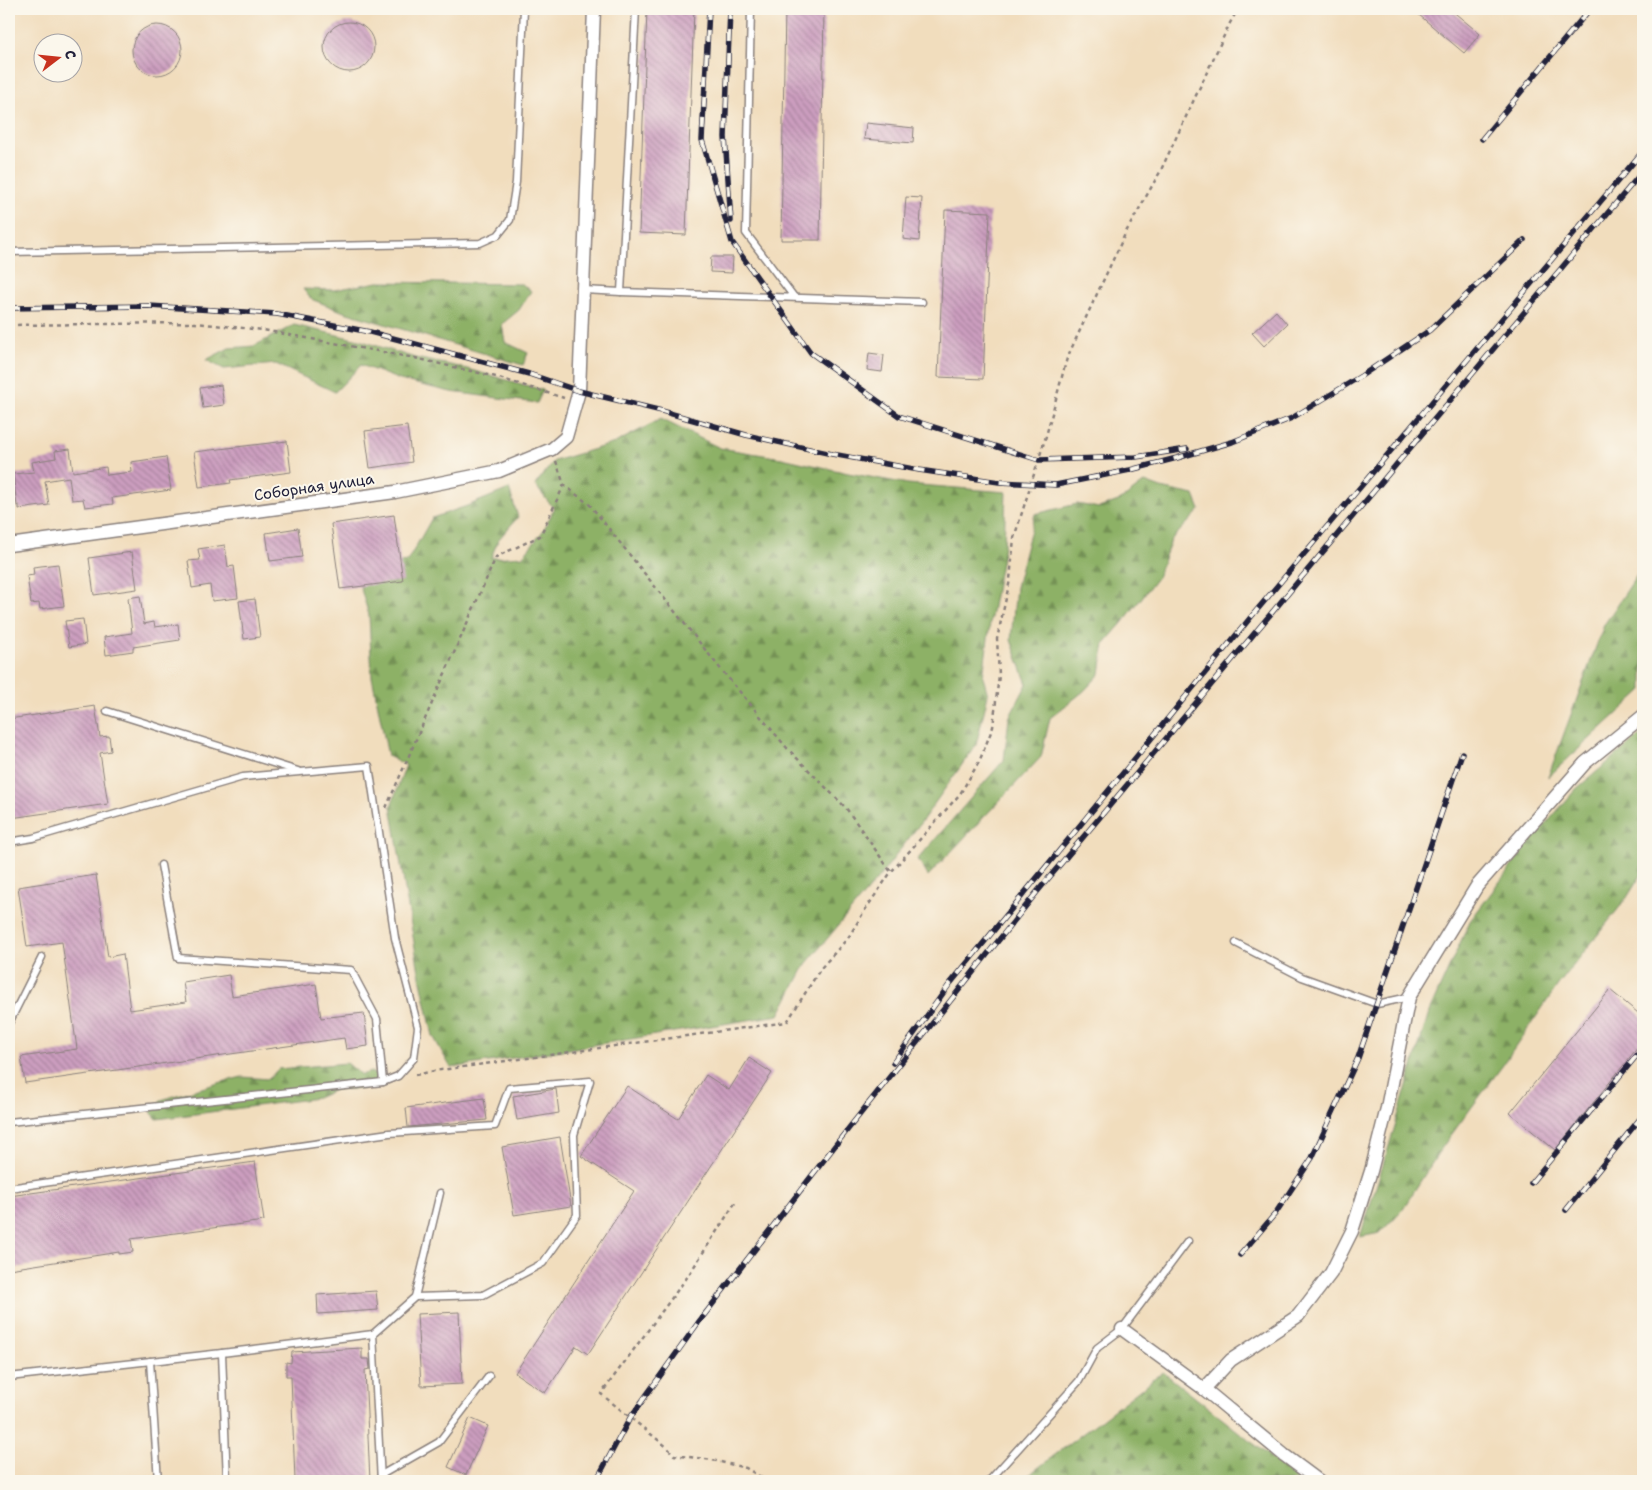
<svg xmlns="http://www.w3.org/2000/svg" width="1652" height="1490" font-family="'Shantell Sans',sans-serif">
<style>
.forest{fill:url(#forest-firs);stroke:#586a50}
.building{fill:url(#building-back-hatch)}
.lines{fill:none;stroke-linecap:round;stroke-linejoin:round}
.service-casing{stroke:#8a807c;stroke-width:9}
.minor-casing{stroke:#8a807c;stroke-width:15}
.path{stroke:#8a807c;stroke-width:2.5;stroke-dasharray:4 4;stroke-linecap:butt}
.service{stroke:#fff;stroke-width:6}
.minor{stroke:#fff;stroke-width:12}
.rail-casing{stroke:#22223b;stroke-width:5.5}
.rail{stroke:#fbf7ec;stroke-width:4;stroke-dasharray:11;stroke-linecap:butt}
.labels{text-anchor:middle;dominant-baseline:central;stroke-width:4;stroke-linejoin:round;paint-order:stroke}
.street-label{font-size:15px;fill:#22223b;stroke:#fbf7ec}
</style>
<defs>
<pattern id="forest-firs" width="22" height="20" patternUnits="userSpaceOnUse" patternTransform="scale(1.25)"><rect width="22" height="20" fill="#8db166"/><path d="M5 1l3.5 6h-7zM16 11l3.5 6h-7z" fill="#739055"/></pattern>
<pattern id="building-back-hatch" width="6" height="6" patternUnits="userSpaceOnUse" patternTransform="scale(1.25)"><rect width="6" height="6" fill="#cc9ebf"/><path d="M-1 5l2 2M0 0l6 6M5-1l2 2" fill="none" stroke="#a5809c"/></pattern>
</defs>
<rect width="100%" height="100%" fill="#fbf7ec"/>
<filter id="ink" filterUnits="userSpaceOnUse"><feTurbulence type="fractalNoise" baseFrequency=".02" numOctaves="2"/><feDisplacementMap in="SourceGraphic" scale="10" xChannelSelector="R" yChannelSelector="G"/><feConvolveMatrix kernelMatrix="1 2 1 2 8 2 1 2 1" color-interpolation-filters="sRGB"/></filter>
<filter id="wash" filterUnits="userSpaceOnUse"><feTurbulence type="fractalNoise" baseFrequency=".0096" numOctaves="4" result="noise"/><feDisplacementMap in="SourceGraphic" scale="20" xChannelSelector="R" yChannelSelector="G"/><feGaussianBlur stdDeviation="1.12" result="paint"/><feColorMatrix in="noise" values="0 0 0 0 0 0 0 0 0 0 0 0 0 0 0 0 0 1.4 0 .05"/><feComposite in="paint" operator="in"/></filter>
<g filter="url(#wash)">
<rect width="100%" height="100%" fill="#f1ddbd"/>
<!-- forest -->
<g class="forest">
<path d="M378 282 522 284 531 291 519 310 502 324 505 342 528 353 523 365 344 312 311 299 303 289 334 290Z"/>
<path d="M294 325 359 340 415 358 460 367 543 390 537 403 451 392 400 380 361 365 335 392 276 364 224 369 206 360 229 348 254 346Z"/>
<path d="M661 419 720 448 782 458 848 473 908 484 1006 492 1004 546 990 623 983 677 988 695 976 745 922 821 884 871 806 964 779 1015 451 1068 433 1036 419 972 391 806 406 765 388 756 372 677 369 615 360 586 375 566 407 562 432 518 467 506 509 489 518 517 498 540 491 558 523 556 543 531 554 509 535 485 554 461 615 443Z"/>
<path d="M1145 482 1161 488 1194 495 1200 510 1171 540 1157 578 1123 622 1104 644 1100 674 1084 691 1050 718 1041 757 928 876 918 859 1004 760 1009 718 1027 684 1011 640 1016 587 1035 514 1077 504 1099 508 1121 500Z"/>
<path d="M1643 566V690L1548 777 1604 625Z"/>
<path d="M1643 733V872L1626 899 1558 985 1503 1065 1443 1146 1402 1210 1380 1233 1360 1237 1389 1146 1429 1012 1470 921 1526 847 1576 789Z"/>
<path d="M347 1063 361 1075 371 1072 379 1077 364 1089H337L317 1098 157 1119 151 1112 161 1100 222 1082 242 1077 269 1079 278 1069Z"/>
<path d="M1163 1372 1301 1481H1021Z"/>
</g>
<g id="blocks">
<!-- building -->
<g class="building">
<path d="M647 9H694L686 235 639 233Z"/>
<path d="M785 9H824L820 240H781Z"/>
<path d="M1412 9H1450L1480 34 1464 53Z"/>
<circle cx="349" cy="47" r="25"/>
<circle cx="157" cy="50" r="25"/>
<path d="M866 123 914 128 913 143 864 139Z"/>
<path d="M906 197 922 198 919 241 903 239Z"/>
<path d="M945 210 990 212 983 379 938 377Z"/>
<path d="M711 257H733L732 273 710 272Z"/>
<path d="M1276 311 1287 324 1264 346 1252 333Z"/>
<path d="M869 353 884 355 882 372 867 370Z"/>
<path d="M221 385 224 405 203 408 200 388Z"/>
<path d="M407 426 412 462 370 468 365 431Z"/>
<path d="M287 441 291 472 230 480 231 483 199 487 194 452Z"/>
<path d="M70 449 73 472 106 467 107 475 132 472 131 462 166 457 171 490 112 498 113 504 85 507 83 499 72 500 69 477 45 481 49 505 19 509V505L17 506 13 474 34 472 32 462 56 458 55 451Z"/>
<path d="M394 515 403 581 340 589 331 524Z"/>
<path d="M298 528 302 557 270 561 266 533Z"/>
<path d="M225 545 228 567 234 566 238 598 212 601 210 585 192 588 188 561 200 560 198 549Z"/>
<path d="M132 552 137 589 94 595 89 558Z"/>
<path d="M58 564 64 606 40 609 39 603 31 604 27 576 34 575 33 567Z"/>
<path d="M140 596 144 624 154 622 155 627 178 624 180 640 133 647V651L106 655 104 637 132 633 128 598Z"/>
<path d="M255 599 260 637 244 639 239 601Z"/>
<path d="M83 619 86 644 69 647 65 621Z"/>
<path d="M95 706 100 737 109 736 111 751 100 753 108 804 11 818 9 806V719Z"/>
<path d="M96 875 108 957 123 954 130 1010 186 1002 183 982 229 975 232 996 316 984 321 1018 364 1013 368 1046 346 1049 344 1038 25 1083 21 1057 77 1049 62 942 27 947 18 887Z"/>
<path d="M1610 990 1643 1017V1041L1555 1150 1510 1113Z"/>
<path d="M749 1058 772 1073 588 1354 576 1346 545 1393 515 1373 634 1191 581 1156 627 1086 678 1119 706 1075 729 1090Z"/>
<path d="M556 1089 559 1113 517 1120 513 1096Z"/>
<path d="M484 1098 487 1120 408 1127 406 1108Z"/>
<path d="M560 1137 571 1206 514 1215 502 1147Z"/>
<path d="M255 1162 264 1221 131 1239 133 1252 119 1254V1252L9 1269V1196Z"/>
<path d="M376 1291 378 1310 318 1314 317 1295Z"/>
<path d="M459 1312 462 1384 421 1386 417 1314Z"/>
<path d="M362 1348V1359H369L370 1369 365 1370 370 1481H295L291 1376H286V1362L291 1363 292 1352Z"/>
<path d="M470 1418 488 1426 466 1475 448 1467Z"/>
</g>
</g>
</g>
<g filter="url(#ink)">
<use href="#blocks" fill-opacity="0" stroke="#8a807c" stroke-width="1"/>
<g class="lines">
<defs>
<g id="service">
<path d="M636 9 621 292 922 302"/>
<path d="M751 9 746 233 794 297"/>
<path d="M9 252 480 243 498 235 510 220 516 182 524 9"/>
<path d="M583 290 621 292"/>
<path d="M107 711 298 771"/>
<path d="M9 842 33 838 243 777 369 766 395 938 418 1027 414 1058 398 1076 383 1082 9 1122"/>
<path d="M161 865 178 958 351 970 377 1019 383 1082"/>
<path d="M1236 943 1302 977 1377 1004 1409 997"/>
<path d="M9 1023 42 957"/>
<path d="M9 1188 389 1133 495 1126 509 1088 590 1081 574 1135 577 1215 543 1263 483 1295 415 1297"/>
<path d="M373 1334 381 1481"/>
<path d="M222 1353 227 1481"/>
<path d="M150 1361 158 1481"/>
<path d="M9 1377 222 1353 373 1334 415 1297 440 1193"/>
<path d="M381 1475 439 1442 489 1376"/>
<path d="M989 1481 1079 1381 1097 1348 1122 1329 1188 1241"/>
</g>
<g id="minor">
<path d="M9 545 395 492 499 471 552 449 566 437 579 391 594 9"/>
<path d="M1122 1329 1204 1389 1284 1455 1319 1481"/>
<path d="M1204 1389 1231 1360 1298 1316 1331 1273 1352 1231 1371 1171 1387 1108 1409 997 1477 886 1585 763 1643 716"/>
</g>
</defs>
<!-- service casing -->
<use href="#service" class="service-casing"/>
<!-- minor casing -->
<use href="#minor" class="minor-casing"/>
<!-- path -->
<g class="path">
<path d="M9 325 195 323 263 330 415 358 496 377 564 398"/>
<path d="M556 461 564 485 590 505 719 667 787 748 846 808 891 872"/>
<path d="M386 808 496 557 540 536 564 485"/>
<path d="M415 1075 434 1071 787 1022 821 968 848 938 865 910 891 872 960 794 979 762 993 727 999 675 997 639 1010 580 1014 538 1046 436 1067 358 1126 232 1160 172 1230 23 1238 9"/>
<path d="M735 1203 688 1276 601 1394 667 1447 674 1455 712 1460 746 1468 767 1481"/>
</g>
<!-- service -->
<use href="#service" class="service"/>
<!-- minor -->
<use href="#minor" class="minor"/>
<defs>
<g id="rail">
<path d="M709 9 702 140 732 242 811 353 899 416 1039 460 1136 457 1187 449"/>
<path d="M730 9 725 137 731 221"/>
<path d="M1482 139 1590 9"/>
<path d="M9 308 149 306 277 314 370 332 529 374 579 391 662 411 746 435 832 454 919 470 999 482 1056 485 1130 470 1177 458 1232 442 1292 418 1361 376 1430 330 1524 240"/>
<path d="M893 1063 949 985 1251 617 1643 151"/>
<path d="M1531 1183 1643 1048"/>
<path d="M1566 1210 1643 1115"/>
<path d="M1240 1255 1275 1214 1312 1158 1358 1058 1462 753"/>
<path d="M596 1481 630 1418 698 1323 837 1143 1037 892 1643 171"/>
</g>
</defs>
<!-- rail casing -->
<use href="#rail" class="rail-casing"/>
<!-- rail -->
<use href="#rail" class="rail"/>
</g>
</g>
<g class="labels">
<!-- street labels -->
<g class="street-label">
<text transform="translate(314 487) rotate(-8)">Соборная улица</text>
</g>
</g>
<!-- margin -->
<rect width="1652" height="1490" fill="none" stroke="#fbf7ec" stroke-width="30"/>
<!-- north arrow -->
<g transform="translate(58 58) rotate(74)"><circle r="24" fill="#fbf7ec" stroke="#a4a2a5"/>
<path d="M0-4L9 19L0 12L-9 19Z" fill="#c8321e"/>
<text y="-8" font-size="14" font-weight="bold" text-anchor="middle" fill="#22223b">С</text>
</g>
</svg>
